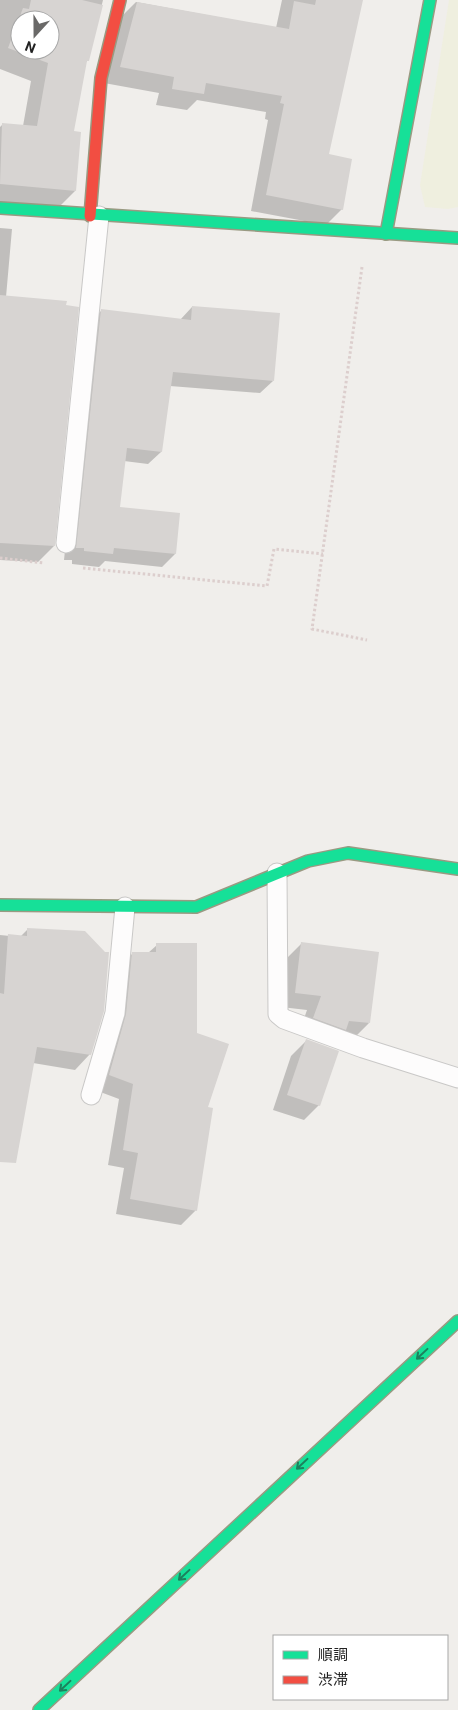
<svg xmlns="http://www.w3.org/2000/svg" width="458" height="1710" font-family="Roboto,'Noto Sans JP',sans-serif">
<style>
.farmland{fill:#efefdf}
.shadow{fill:#0003;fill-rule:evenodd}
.building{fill:#d7d4d2;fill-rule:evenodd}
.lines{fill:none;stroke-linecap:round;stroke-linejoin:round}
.lane-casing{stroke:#c9c8c7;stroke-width:21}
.fast-casing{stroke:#999a82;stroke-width:14}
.jam-casing{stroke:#999a82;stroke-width:14}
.path{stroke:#dccecd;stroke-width:3;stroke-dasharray:2.5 2.5;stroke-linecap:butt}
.lane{stroke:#fdfcfc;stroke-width:19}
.fast{stroke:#16e098;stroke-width:11}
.jam{stroke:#f24e42;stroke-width:11}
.oneway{stroke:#1c815d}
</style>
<rect width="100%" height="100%" fill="#f0eeeb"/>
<!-- farmland -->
<path class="farmland" d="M449 0H458V207L448 209 425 207 420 185Z"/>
<!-- shadow -->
<g class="shadow">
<path d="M0 0H103L88 60 85 63 72 132 75 191 58 208 0 203V127L3 124 23 126 31 81 0 69ZM20 20H50V50H20Z"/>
<path d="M282 0H362L327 155 342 209 326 225 251 211 268 120 265 119 266 112 197 100 187 110 156 105 159 93 104 83 119 19 136 2 276 28Z"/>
<path d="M0 228 12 229 6 297 54 546 38 562 0 560Z"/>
<path d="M192 307 273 381 260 393 170 386 161 452 148 464 124 461 119 508 178 514 175 554 162 567 105 561 99 567 72 564V560H64L89 323 101 311 180 320Z"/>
<path d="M28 929 90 1054 75 1070 33 1063 0 1140V935L20 937Z"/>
<path d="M302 943 369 1023 354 1038 299 1033 307 1010 281 1007 287 958Z"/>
<path d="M157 945 195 1034 206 1108 196 1210 181 1225 116 1214 124 1168 108 1165 119 1099 95 1090 118 968 133 953H148Z"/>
<path d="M306 1041 319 1105 304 1120 273 1110 291 1056Z"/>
</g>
<!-- building -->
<g class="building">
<path d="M31 0H82L103 5 89 61H87L74 131 81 132 76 191 0 184 2 123 37 126 48 63 8 48 23 8 29 9ZM20 20H50V50H20Z"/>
<path d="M316 0H363L329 154 352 159 343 210 266 195 284 104 280 103 282 96 206 83 204 94 172 89 174 77 120 67 137 2 289 29 294 1 315 5Z"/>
<path d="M0 295 67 301 66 305 79 307 55 546 0 543Z"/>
<path d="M192 306 280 313 274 381 173 372 162 452 127 448 120 507 180 513 176 554 114 548 113 554 84 551V548H76L101 309 191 320Z"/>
<path d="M27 928 85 931 105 952H109L104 1011 91 1055 37 1047 16 1163 0 1162V993L4 994 8 934 27 936Z"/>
<path d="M301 942 379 952 370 1023 349 1021 346 1030 313 1018 321 996 295 993Z"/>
<path d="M156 943H197V1033L229 1044 208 1107 213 1108 197 1211 130 1199 138 1153 123 1150 133 1084 109 1075 126 1014 132 952H156Z"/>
<path d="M306 1039 339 1051 320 1106 287 1095Z"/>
</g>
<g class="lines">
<defs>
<g id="lane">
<path d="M66 543 99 216"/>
<path d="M277 873 278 1014 284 1019 363 1048 458 1078"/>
<path d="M91 1095 115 1013 125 907"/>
</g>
<g id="fast">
<path d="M0 208 458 238"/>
<path d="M386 234 430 0"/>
<path d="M0 905 196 907 308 861 348 853 458 869"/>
<path d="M39 1710 458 1321"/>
</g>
<path id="jam" d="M90 216 101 78 120 0"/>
</defs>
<!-- lane casing -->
<use href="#lane" class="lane-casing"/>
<!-- fast casing -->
<use href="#fast" class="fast-casing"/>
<!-- jam casing -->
<use href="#jam" class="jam-casing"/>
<!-- path -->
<g class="path">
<path d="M362 267 312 629 367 640"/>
<path d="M0 558 44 563"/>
<path d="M83 568 267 586 274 549 323 554"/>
</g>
<!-- lane -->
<use href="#lane" class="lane"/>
<!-- fast -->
<use href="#fast" class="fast"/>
<!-- jam -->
<use href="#jam" class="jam"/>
</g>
<!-- one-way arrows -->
<defs><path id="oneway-shaft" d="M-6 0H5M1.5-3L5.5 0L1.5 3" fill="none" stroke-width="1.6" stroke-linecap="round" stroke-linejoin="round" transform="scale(1.25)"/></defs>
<g class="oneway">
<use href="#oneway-shaft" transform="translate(422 1354) rotate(137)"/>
<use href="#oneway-shaft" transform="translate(302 1464) rotate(137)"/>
<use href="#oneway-shaft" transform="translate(184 1575) rotate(137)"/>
<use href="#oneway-shaft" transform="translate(65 1686) rotate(137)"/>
</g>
<!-- legend -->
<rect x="273" y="1635" width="175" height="65" fill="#ffffff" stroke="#a7a7a7"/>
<rect x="283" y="1651" width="25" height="8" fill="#16e098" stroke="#a7a7a7"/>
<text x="318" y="1660" font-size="15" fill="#222222">順調</text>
<rect x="283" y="1676" width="25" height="8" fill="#f24e42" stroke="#a7a7a7"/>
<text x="318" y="1685" font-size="15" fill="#222222">渋滞</text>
<!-- north arrow -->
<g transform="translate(35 35) rotate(201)"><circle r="24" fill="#ffffff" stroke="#a7a7a7"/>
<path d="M0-4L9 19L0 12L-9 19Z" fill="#6a6968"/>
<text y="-8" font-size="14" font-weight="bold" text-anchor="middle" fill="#222222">N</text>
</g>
</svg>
